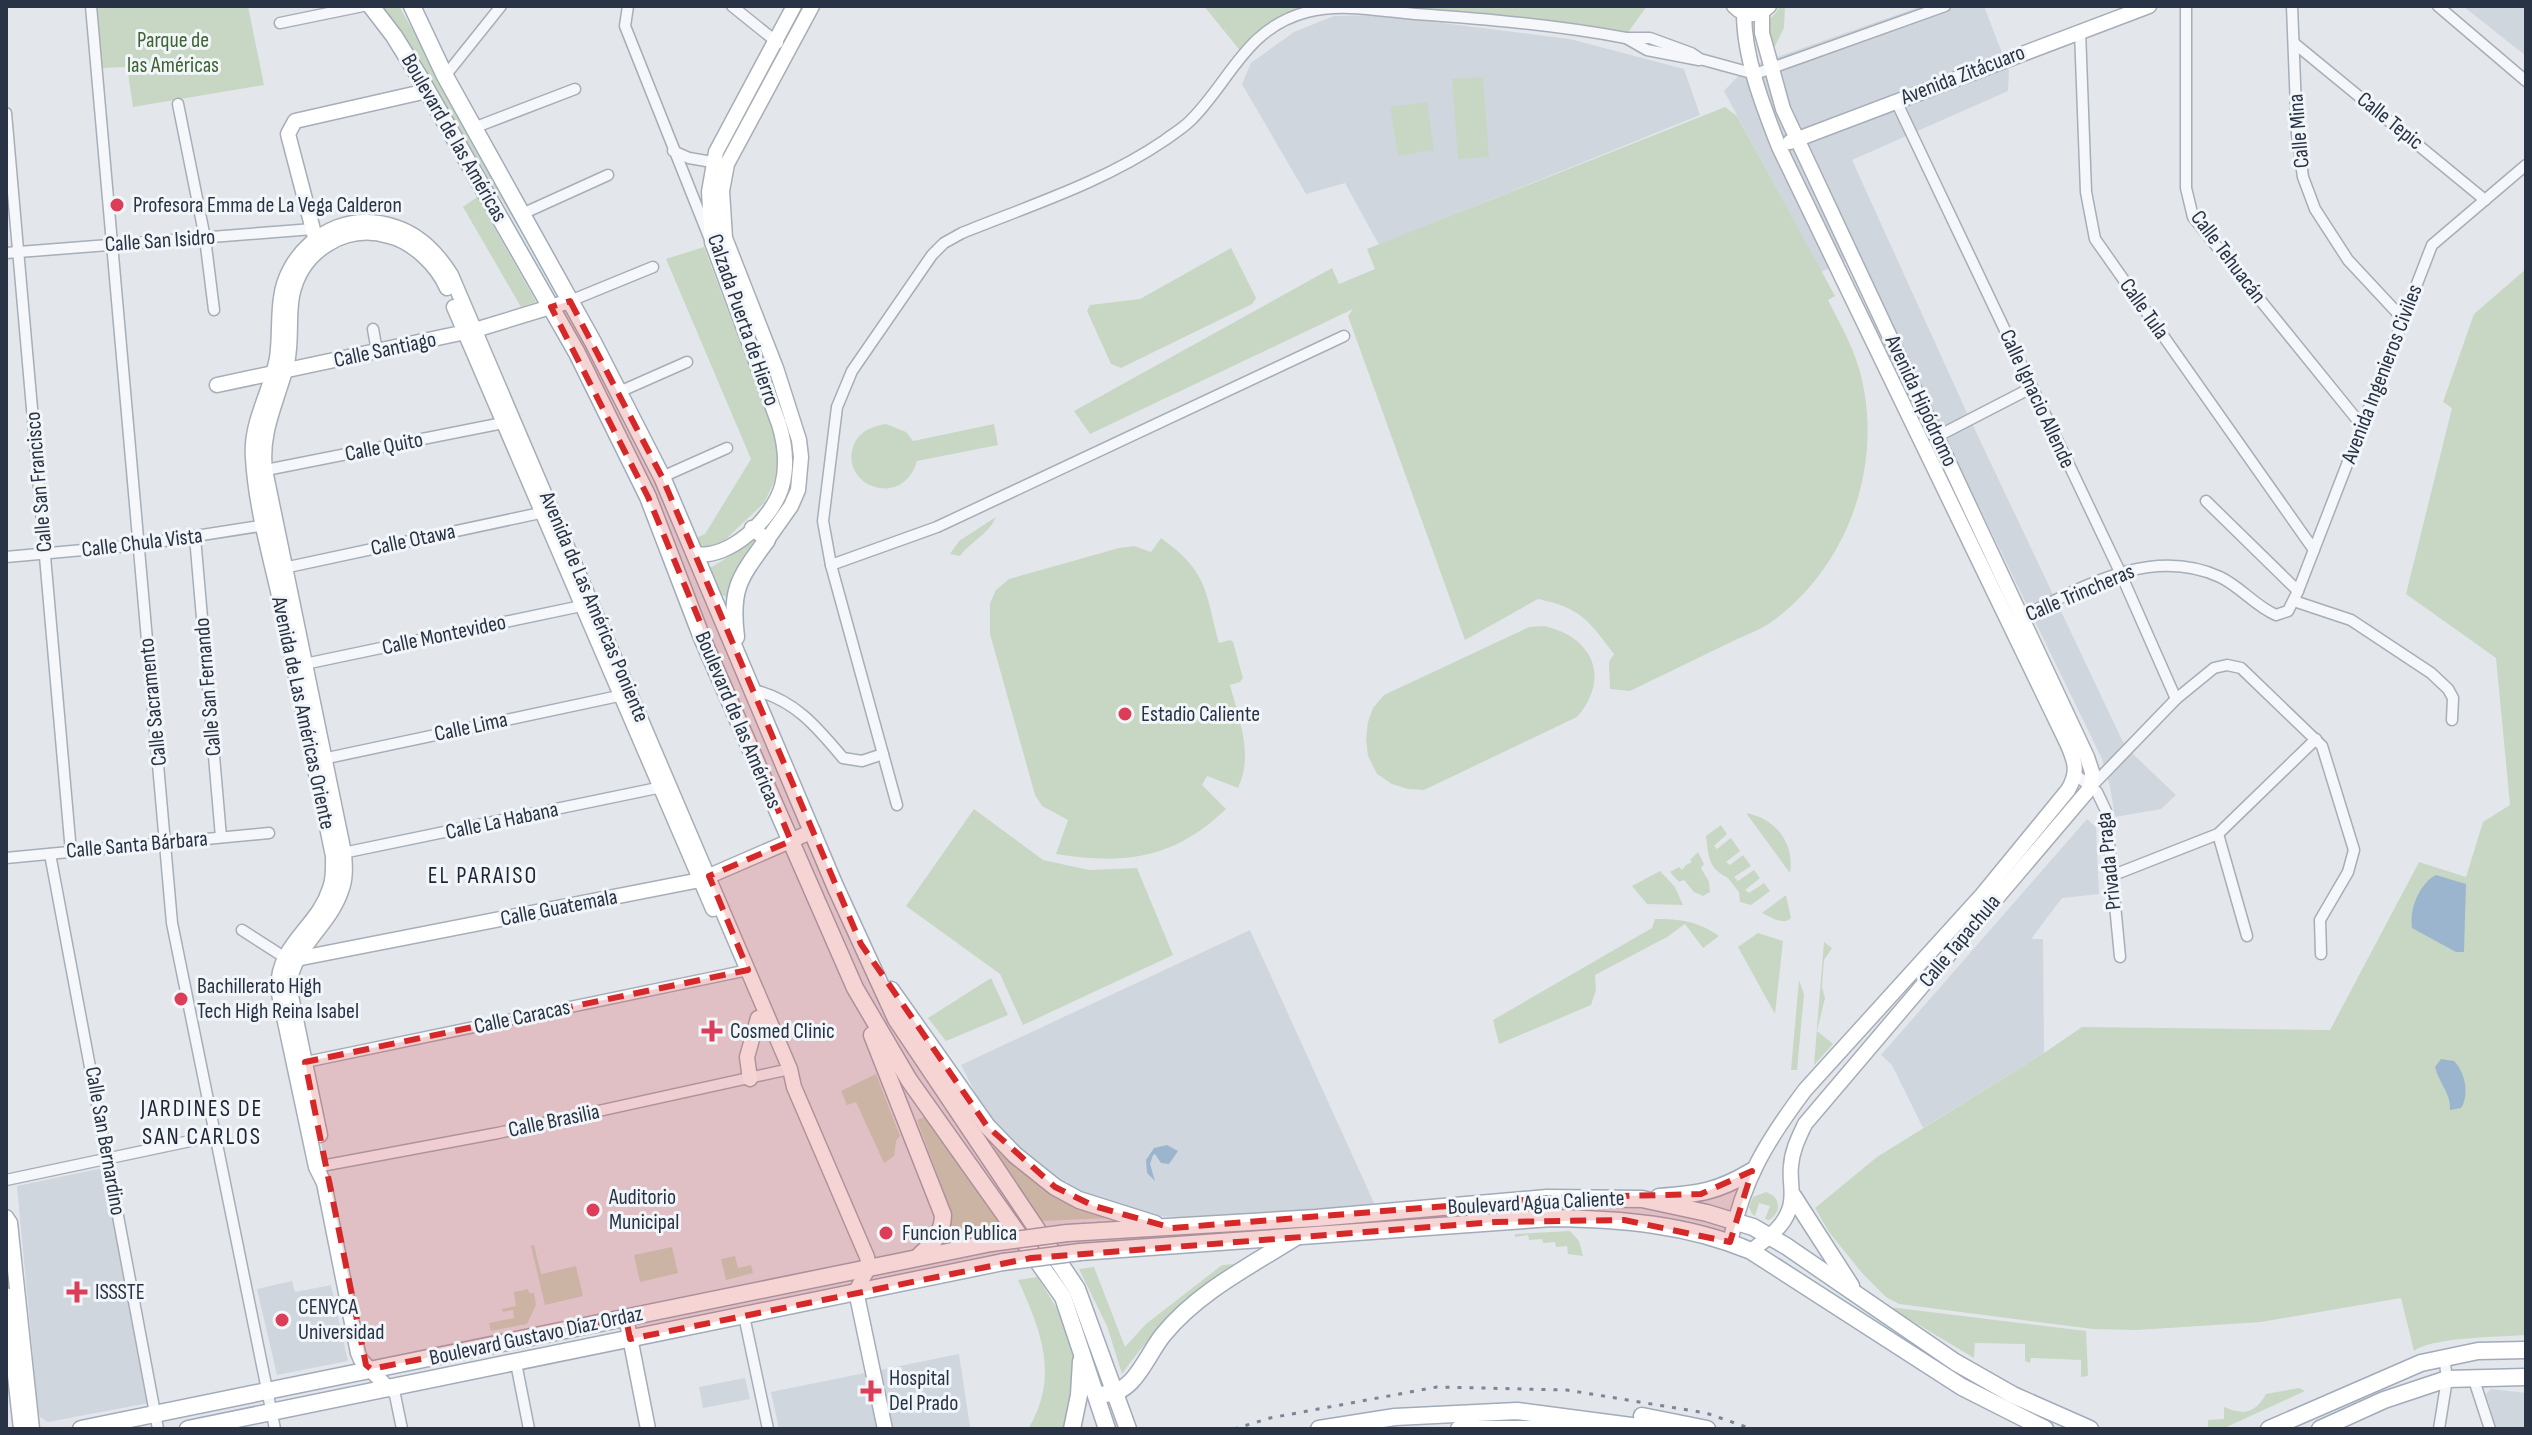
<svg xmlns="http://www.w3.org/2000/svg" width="2532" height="1435" font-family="'Sofia Sans Condensed',sans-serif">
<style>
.built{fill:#d0d6de}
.green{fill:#c8d7c3}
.water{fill:#9bb5cf}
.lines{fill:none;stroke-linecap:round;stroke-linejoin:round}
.street-casing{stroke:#a7aeb7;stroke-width:13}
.secondary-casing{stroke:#a7aeb7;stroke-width:17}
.primary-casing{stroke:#a1abb9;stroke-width:19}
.street{stroke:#f6f7fa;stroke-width:10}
.secondary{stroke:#fff;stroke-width:14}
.primary{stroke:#fff;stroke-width:16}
.rail{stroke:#7a8697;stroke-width:3;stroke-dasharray:4 8;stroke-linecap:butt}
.primary-bridge-casing{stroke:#a1abb9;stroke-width:19;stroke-linecap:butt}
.primary-bridge{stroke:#fff;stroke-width:16}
.marked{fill:#d62828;fill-opacity:0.2;stroke:#d62828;stroke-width:6;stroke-dasharray:16 10;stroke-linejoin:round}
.poi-dot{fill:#dc3d58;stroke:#f3f6f9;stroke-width:3}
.labels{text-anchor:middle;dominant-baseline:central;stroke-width:6;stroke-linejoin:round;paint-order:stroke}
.park-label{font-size:22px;fill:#3e6334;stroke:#f3f6f9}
.street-label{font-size:22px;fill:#283446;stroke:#f3f6f9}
.poi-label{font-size:22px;fill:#283446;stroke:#f3f6f9;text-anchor:start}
.neighbourhood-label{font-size:24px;letter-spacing:2px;fill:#1b2537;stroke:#f3f6f9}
</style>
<rect width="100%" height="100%" fill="#e3e7ec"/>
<!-- built -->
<g class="built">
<path d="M1922 6H1984L2009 71 2008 91 1852 160 1968 415 2122 740 2135 756 2176 795 2161 809 2115 817 2110 787 2102 759 1857 256 1821 272 1724 91 1746 68Z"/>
<path d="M2463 6H2526V56Z"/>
<path d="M1379 15 1570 39 1684 69 1700 115 1379 245 1345 183 1306 194 1242 84 1251 63 1294 32 1334 16Z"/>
<path d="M2087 819 2096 827 2099 894 2062 898 2031 939H2043L2044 1053 1923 1128 1892 1065 1881 1055Z"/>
<path d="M1250 930 1375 1205 1201 1218 1127 1215 1073 1194 1067 1181 1060 1185 1008 1145 998 1125 993 1127 961 1065Z"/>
<path d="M103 1168 149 1403 48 1422 40 1417 38 1411 17 1186Z"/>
<path d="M292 1281 295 1292 331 1285 348 1361 277 1375 257 1289Z"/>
<path d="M959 1354 970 1427 779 1429 771 1392Z"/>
<path d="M745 1378 750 1399 703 1408 699 1387Z"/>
<path d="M2491 1389 2526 1393V1429H2496L2486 1394Z"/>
</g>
<!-- green -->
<g class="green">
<path d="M95 6H248L264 85 133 107 127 67 102 68Z"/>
<path d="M382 6H399L538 249 518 227 399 28Z"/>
<path d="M1204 6H1647L1624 38 1453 15 1307 12 1242 53Z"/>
<path d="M1780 6H1785L1784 28 1773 50 1766 22 1775 14Z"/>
<path d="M1483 77 1489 157 1458 159 1452 79Z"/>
<path d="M1427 102 1434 150 1398 156 1390 107Z"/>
<path d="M1725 107 1737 116 1835 296 1828 300C1840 324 1853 346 1860 372 1884 462 1850 561 1777 618 1763 629 1745 635 1729 643 1696 659 1663 675 1630 691L1610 689 1609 662 1614 654C1588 620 1581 608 1538 599L1465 640 1348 316 1353 309 1090 434 1074 411 1332 268 1339 284 1375 269 1367 249Z"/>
<path d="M477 197 535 300 536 302 521 307 463 207Z"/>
<path d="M704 247 773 430 779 458 774 482 764 503 725 540 713 548 701 547 696 538 705 534 751 459 666 259Z"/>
<path d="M1231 248 1256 298 1252 304 1121 368 1111 364 1087 311 1090 305 1140 299Z"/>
<path d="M2526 269V1335C2502 1337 2431 1337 2414 1351L2401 1298 2261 1322 2137 1330 2093 1329 1899 1304 1886 1297 1862 1273 1829 1232 1815 1208 1877 1157 2044 1053 2082 1027 2330 1030 2419 862 2466 877 2483 822 2510 805 2496 658 2406 594 2452 408 2443 402 2474 314Z"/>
<path d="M886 424 906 432 913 441 994 424 998 445 917 461C902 512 835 484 855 442 862 430 873 426 886 424Z"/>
<path d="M774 516 742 562 726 597 720 594 710 568 735 553Z"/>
<path d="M996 517C989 534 970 542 960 556L950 554 959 541Z"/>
<path d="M1161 538C1208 572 1205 590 1219 643L1230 640 1233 642 1243 678 1240 682 1230 685C1239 719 1254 755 1238 788L1207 776 1202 785 1226 809C1174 859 1125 865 1056 854L1068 820 1042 806 1035 795 990 634V603L996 590 1009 579 1119 548 1134 546 1151 552Z"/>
<path d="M1544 626C1593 637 1611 678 1577 717L1424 790 1408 789 1392 784 1377 774 1368 756 1366 739 1368 722 1373 708 1384 695 1529 627Z"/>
<path d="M974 809 1043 860 1089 870 1137 868 1173 955 1023 1025 1000 974 906 906Z"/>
<path d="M1746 813C1775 818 1795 843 1790 873Z"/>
<path d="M1721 825 1727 834 1714 846 1717 849 1731 838 1740 851 1726 862 1730 865 1743 855 1751 866 1734 877 1738 881 1754 870 1760 878 1745 890 1749 893 1764 883 1770 891 1751 905 1740 902 1739 892 1728 878C1708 868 1709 858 1706 836Z"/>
<path d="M1698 852 1704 864 1701 868 1709 882 1710 892 1703 896 1694 892 1684 880 1679 882 1670 872 1679 867 1682 870 1686 865 1692 862 1690 860Z"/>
<path d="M1660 871 1675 887 1683 905 1647 904 1632 886Z"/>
<path d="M1786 895 1791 918C1783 926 1771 917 1762 913Z"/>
<path d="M1655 919C1680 919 1698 921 1719 936L1703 948 1685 924 1667 937 1595 975 1596 990 1591 1005 1499 1044 1493 1020 1652 928Z"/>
<path d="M1758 933 1783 941 1775 1014 1738 947Z"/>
<path d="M1824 942 1832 948 1824 960 1822 987 1825 998 1817 1031 1833 1044 1814 1065Z"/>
<path d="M991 978 1008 1015 946 1041 928 1018Z"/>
<path d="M1799 980 1804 994 1797 1070H1791Z"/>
<path d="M876 1074 900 1136 896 1141 894 1156 884 1163 856 1102 847 1105 841 1091Z"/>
<path d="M926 1116 1002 1224 948 1236 952 1214 917 1120Z"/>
<path d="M979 1134 1024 1174 1049 1191 1113 1218 1041 1221Z"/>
<path d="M1766 1192C1781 1197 1782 1212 1769 1220L1765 1219 1770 1206 1759 1203 1755 1216 1752 1214 1749 1207 1753 1197Z"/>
<path d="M1570 1231 1579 1241 1583 1256 1568 1254 1567 1246 1556 1247 1555 1242 1543 1243 1542 1239 1529 1240 1528 1235 1515 1237V1234Z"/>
<path d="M534 1245 541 1274 576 1266 583 1296 545 1305 531 1246Z"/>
<path d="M672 1247 678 1273 640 1282 634 1255Z"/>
<path d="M735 1256 738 1268 751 1265 753 1273 726 1280 721 1259Z"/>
<path d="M1234 1264C1192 1297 1153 1329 1122 1374L1107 1326 1079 1269 1094 1267 1125 1347 1146 1324 1222 1265Z"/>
<path d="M1037 1277C1054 1303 1076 1335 1076 1367 1076 1387 1069 1409 1066 1429H1028C1060 1378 1041 1330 1018 1280Z"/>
<path d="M528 1289 529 1293H534L536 1305 527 1324 491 1331 489 1323 514 1318 513 1310 503 1312 502 1309 516 1306 514 1292Z"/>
<path d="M1889 1307 2086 1331 2088 1376 2081 1377V1360L2031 1358 2030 1363 2025 1361V1344L1975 1343 1974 1358Z"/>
<path d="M2299 1388 2305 1391 2222 1429H2191L2208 1428V1420L2224 1419V1407C2243 1415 2255 1414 2266 1394Z"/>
</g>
<!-- water -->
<g class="water">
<path d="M2436 875 2466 884 2464 952H2456L2412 928C2409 909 2419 884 2436 875Z"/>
<path d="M2441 1059 2454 1061C2465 1072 2470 1095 2461 1108L2450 1110C2451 1093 2439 1083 2435 1067Z"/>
<path d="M1167 1145 1178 1151 1169 1164 1161 1163 1155 1154 1153 1155 1150 1164 1155 1181 1147 1173 1146 1160 1154 1148Z"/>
</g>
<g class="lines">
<defs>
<g id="street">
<path d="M91 6 172 923 275 1429"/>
<path d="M628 6 625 26 709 237"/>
<path d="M732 6 778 43"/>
<path d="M2186 6V188L2193 217 2363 427"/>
<path d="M2292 6 2297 134 2303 177 2315 209 2348 260 2403 319"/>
<path d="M2438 6 2526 81"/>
<path d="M280 23 363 6"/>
<path d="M2080 31 2086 192 2095 239 2314 550"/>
<path d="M1626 38 1647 50 1699 60"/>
<path d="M2294 43 2485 200"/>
<path d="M445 76 501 6"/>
<path d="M1896 101 2120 572 2176 699"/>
<path d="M178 104 205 238 214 310"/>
<path d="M6 113 71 852"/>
<path d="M476 127 575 89"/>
<path d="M673 151 689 158 712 162"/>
<path d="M522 214 608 175"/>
<path d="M6 253 313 229"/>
<path d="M570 301 653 267"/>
<path d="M373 329 377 351"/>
<path d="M619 392 687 362"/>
<path d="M1938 436 2031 388"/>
<path d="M261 471 508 422"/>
<path d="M662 477 727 448"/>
<path d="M2206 501 2298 591"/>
<path d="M195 537 221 837"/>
<path d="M6 557 138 545 266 525"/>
<path d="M831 565 937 527 1344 336"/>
<path d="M279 569 545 512"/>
<path d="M2294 601 2351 620 2431 673 2448 689 2453 698 2452 720"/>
<path d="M2018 619C2081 588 2150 545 2220 577 2241 587 2255 606 2276 615L2288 611 2298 591 2432 245 2526 165"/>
<path d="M300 665 586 605"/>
<path d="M754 690C795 700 817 727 843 758L862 761 883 754"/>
<path d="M318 760 628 694"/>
<path d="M2076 775 2097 792 2106 811 2120 957"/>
<path d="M2091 787 2176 699 2214 668 2227 665 2241 668 2322 746 2354 850 2348 872 2320 920 2321 954"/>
<path d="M897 805 831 565 823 521 837 407 852 371 932 255 944 243 962 233C1031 205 1104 182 1165 140 1173 134 1183 128 1190 121 1230 82 1245 28 1307 12 1342 3 1380 11 1415 14 1486 19 1556 25 1626 38H1650L1691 53 1700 59 1755 74 1945 6"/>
<path d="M2218 834 2247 936"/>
<path d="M50 854 158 1429"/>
<path d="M338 854 667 786"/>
<path d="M6 858 269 833"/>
<path d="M2111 876 2218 834 2316 739"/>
<path d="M242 930 284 957 292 958"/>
<path d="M301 1063 748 970"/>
<path d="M316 1167 498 1133 790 1069"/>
<path d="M6 1180 214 1136"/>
<path d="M744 1316 768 1429"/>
<path d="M516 1363 529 1429"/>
<path d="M2473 1377 2490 1429"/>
<path d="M389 1389 395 1395 402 1429"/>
<path d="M2439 1429 2447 1379 2444 1356"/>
</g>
<g id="secondary">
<path d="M1734 6C1745 17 1758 17 1769 6"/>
<path d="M1790 142 2149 6"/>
<path d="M317 245 288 134 295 121 427 91"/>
<path d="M454 307 713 909"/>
<path d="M217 385 475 330 570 301"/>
<path d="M752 528 767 540 791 506 798 490 801 457 799 440 776 368 725 238 722 191 727 164 812 6"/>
<path d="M694 554C730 560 773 518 782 486 788 464 785 444 779 424L712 242 709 192 716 152 794 6"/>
<path d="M296 959 700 880 813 831"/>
<path d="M750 1079 747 1057 758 1018"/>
<path d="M320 1135 289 986C293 947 329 927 341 891 346 879 345 866 344 853L265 470C260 431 278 400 287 363 292 341 288 318 292 296 301 251 345 223 389 236 413 242 437 265 447 288"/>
<path d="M6 1217 10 1223 32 1429"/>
<path d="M1730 1242C1744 1178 1766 1142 1805 1090L1982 895 2068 790C2079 772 2075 761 2067 743L1779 147C1763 106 1744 58 1744 13"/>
<path d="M1751 1251C1765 1240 1783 1228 1789 1210 1795 1195 1789 1181 1791 1166 1792 1150 1799 1137 1805 1124L2091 787 2092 772 2087 757 1783 109 1762 33V12"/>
<path d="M6 1295 21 1429"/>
<path d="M626 1317 648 1429"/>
<path d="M389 1389 361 1360 358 1353 324 1183 316 1167 278 989C278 942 318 928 330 888 334 878 333 867 333 856 316 775 300 694 283 613 272 562 256 510 253 458 250 422 271 392 277 358 280 338 278 318 281 298 286 256 326 220 368 222 406 224 431 243 451 275L790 1069 794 1087 867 1257 869 1267 856 1291 885 1429"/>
</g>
<g id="primary">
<path d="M371 6 394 36 420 78 577 353 648 497 702 638 855 988 909 1080 1063 1297 1107 1429"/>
<path d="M412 6 445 76 593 342 662 477 835 886 896 1019 1077 1289 1128 1429"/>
<path d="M736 637C730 589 739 578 767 540"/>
<path d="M891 990 987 1126 1015 1155 1055 1187 1079 1200 1155 1224"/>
<path d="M872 1035 943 1215C943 1234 931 1245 918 1257"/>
<path d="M1793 1196 1851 1286"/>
<path d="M1659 1197C1699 1194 1717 1192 1752 1171"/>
<path d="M1067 1233 1316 1218 1547 1198 1642 1199 1707 1213 1753 1227 1786 1246 1955 1362 2013 1395 2090 1429"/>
<path d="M1080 1252 1552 1218C1620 1219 1687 1224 1751 1251L1962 1387 2045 1429"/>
<path d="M1105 1394C1135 1393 1146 1356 1163 1335 1198 1292 1250 1266 1296 1237"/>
<path d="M1642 1416 1707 1429"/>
<path d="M81 1429 991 1243"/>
<path d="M188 1429 1003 1262"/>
<path d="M1072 1429 1079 1395 1081 1361"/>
<path d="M1319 1429 1395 1417 1517 1411 1654 1429"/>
<path d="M1459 1429H1568"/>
<path d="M2269 1429 2421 1363 2478 1351 2526 1350"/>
<path d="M2320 1429 2384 1400 2447 1379 2526 1377"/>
</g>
</defs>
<!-- street casing -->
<use href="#street" class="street-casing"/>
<!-- secondary casing -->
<use href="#secondary" class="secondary-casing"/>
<!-- primary casing -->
<use href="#primary" class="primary-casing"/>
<!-- street -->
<use href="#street" class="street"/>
<!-- secondary -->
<use href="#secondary" class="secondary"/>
<!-- primary -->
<use href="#primary" class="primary"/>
<!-- rail -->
<path class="rail" d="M1234 1429 1270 1418 1437 1387 1567 1390 1706 1413 1752 1429"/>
<defs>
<g id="primary-bridge">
<path d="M991 1243 1067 1233"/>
<path d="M1003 1262 1080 1252"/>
</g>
</defs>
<!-- primary-bridge casing -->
<use href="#primary-bridge" class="primary-bridge-casing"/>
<!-- primary-bridge -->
<use href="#primary-bridge" class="primary-bridge"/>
</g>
<!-- marked area -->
<path class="marked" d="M570 301 662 477 861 944 987 1126 1055 1187 1094 1206 1172 1228 1547 1198 1701 1194 1752 1171 1730 1242 1624 1220 1496 1222 1031 1258 630 1339 626 1318 371 1369 366 1365 305 1062 748 970 709 876 791 841 648 497 551 307Z"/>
<!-- markers -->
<g class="poi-dot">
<circle cx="117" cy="205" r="8"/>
<circle cx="1125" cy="714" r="8"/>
<circle cx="181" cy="999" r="8"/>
<path d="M708 1019h8v8h8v8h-8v8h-8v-8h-8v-8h8z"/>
<circle cx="593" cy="1210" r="8"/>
<circle cx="886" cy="1233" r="8"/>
<path d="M73 1280h8v8h8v8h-8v8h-8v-8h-8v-8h8z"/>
<circle cx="282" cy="1320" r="8"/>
<path d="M867 1379h8v8h8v8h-8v8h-8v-8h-8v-8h8z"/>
</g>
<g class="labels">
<!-- park labels -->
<g class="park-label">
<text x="173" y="40">Parque de<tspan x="173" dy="25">las Américas</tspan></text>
</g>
<!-- street labels -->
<g class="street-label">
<text transform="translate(1963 75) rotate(-21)">Avenida Zitácuaro</text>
<text transform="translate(2390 121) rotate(39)">Calle Tepic</text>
<text transform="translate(2299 131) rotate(-95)">Calle Mina</text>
<text transform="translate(454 138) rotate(60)">Boulevard de las Américas</text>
<text transform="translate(160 241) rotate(-4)">Calle San Isidro</text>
<text transform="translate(2228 257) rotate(53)">Calle Tehuacán</text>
<text transform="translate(2144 309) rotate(55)">Calle Tula</text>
<text transform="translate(743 320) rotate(71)">Calzada Puerta de Hierro</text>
<text transform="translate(385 350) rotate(-12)">Calle Santiago</text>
<text transform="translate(2382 374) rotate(-69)">Avenida Ingenieros Civiles</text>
<text transform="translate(2037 399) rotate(65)">Calle Ignacio Allende</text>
<text transform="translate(1921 401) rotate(65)">Avenida Hipódromo</text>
<text transform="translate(384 447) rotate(-11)">Calle Quito</text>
<text transform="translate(39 482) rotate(-95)">Calle San Francisco</text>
<text transform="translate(413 540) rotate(-12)">Calle Otawa</text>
<text transform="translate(142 543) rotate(-7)">Calle Chula Vista</text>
<text transform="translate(2080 593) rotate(-23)">Calle Trincheras</text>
<text transform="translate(594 607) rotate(67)">Avenida de Las Américas Poniente</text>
<text transform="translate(444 635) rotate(-12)">Calle Montevideo</text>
<text transform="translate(208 687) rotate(-95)">Calle San Fernando</text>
<text transform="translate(153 702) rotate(-96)">Calle Sacramento</text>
<text transform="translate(303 713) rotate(78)">Avenida de Las Américas Oriente</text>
<text transform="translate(738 720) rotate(67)">Boulevard de las Américas</text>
<text transform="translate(471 727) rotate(-12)">Calle Lima</text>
<text transform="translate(502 821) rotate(-12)">Calle La Habana</text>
<text transform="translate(137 845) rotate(-5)">Calle Santa Bárbara</text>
<text transform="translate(2109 861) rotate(-96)">Privada Praga</text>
<text transform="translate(559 908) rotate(-11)">Calle Guatemala</text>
<text transform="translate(1960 941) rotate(-50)">Calle Tapachula</text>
<text transform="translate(522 1017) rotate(-12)">Calle Caracas</text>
<text transform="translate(554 1121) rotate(-12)">Calle Brasilia</text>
<text transform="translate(105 1141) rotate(80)">Calle San Bernardino</text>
<text transform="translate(1536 1203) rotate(-3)">Boulevard Agua Caliente</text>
<text transform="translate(536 1336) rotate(-12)">Boulevard Gustavo Díaz Ordaz</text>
</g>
<!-- poi labels -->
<g class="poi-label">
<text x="133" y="205">Profesora Emma de La Vega Calderon</text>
<text x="1141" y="714">Estadio Caliente</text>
<text x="197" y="986">Bachillerato High<tspan x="197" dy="25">Tech High Reina Isabel</tspan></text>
<text x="730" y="1031">Cosmed Clinic</text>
<text x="609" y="1197">Auditorio<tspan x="609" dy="25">Municipal</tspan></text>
<text x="902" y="1233">Funcion Publica</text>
<text x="95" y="1292">ISSSTE</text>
<text x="298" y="1307">CENYCA<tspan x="298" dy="25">Universidad</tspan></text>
<text x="889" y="1378">Hospital<tspan x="889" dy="25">Del Prado</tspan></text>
</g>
<!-- neighbourhood labels -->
<g class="neighbourhood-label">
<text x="483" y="875">EL PARAISO</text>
<text x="202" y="1108">JARDINES DE<tspan x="202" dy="28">SAN CARLOS</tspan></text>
</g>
</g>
<!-- border -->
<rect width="2532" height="1435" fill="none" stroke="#283446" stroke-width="16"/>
</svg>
